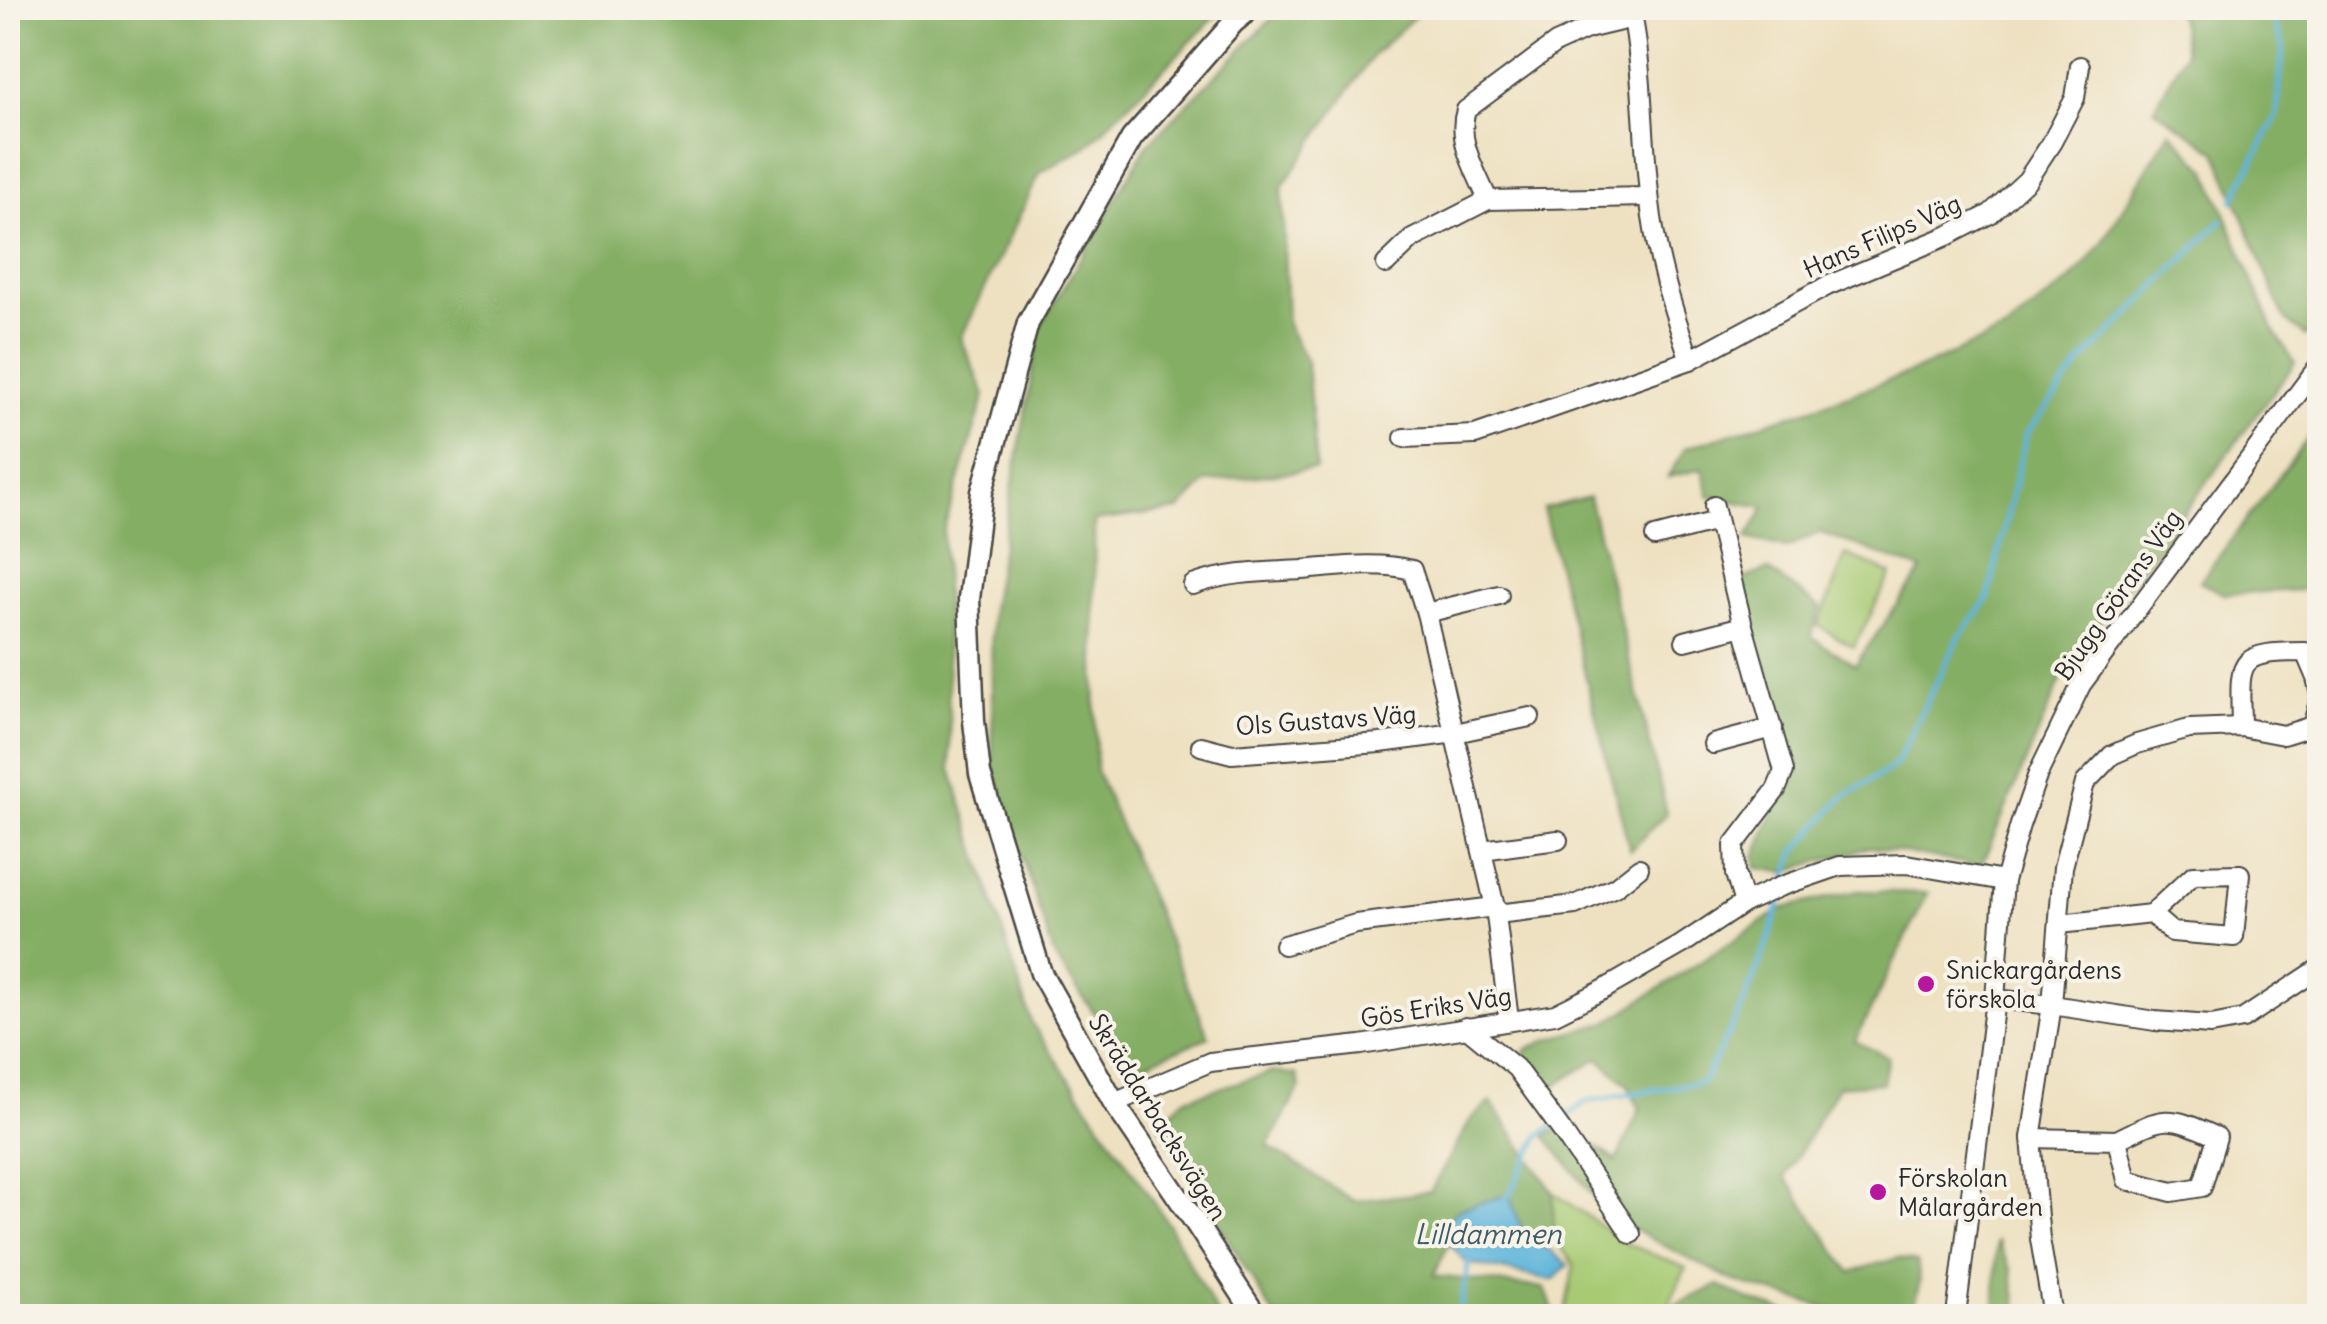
<svg xmlns="http://www.w3.org/2000/svg" width="2327" height="1324" font-family="Delius,sans-serif">
<style>
.green{fill:#a7ca73;stroke:#697a4f;stroke-width:2.5}
.forest{fill:#85ae65;stroke:#586c48;stroke-width:2.5}
.water{fill:#5eb5db;stroke:#447083;stroke-width:2.5}
.lines{fill:none;stroke-linecap:round;stroke-linejoin:round}
.stream{stroke:#5eb5db;stroke-width:5}
.minor-casing{stroke:#484642;stroke-width:22}
.tertiary-casing{stroke:#484642;stroke-width:25}
.minor{stroke:#fff;stroke-width:18}
.tertiary{stroke:#fff;stroke-width:20}
.poi-dot{fill:#b5179e;stroke:#f7f3e8;stroke-width:4}
.labels{text-anchor:middle;dominant-baseline:central;stroke-width:8;stroke-linejoin:round;paint-order:stroke}
.street-label{font-size:25px;fill:#2b2b2b;stroke:#f7f3e8}
.poi-label{font-size:25px;fill:#2b2b2b;stroke:#f7f3e8;text-anchor:start}
.water-label{font-size:28px;font-style:italic;fill:#3d5b69;stroke:#f7f3e8}
</style>
<rect width="100%" height="100%" fill="#f7f3e8"/>
<filter id="ink" filterUnits="userSpaceOnUse"><feTurbulence type="fractalNoise" baseFrequency=".01" numOctaves="2"/><feDisplacementMap in="SourceGraphic" scale="20" xChannelSelector="R" yChannelSelector="G"/><feConvolveMatrix kernelMatrix="1 2 1 2 8 2 1 2 1" color-interpolation-filters="sRGB"/></filter>
<filter id="wash" filterUnits="userSpaceOnUse"><feTurbulence type="fractalNoise" baseFrequency=".0048" numOctaves="4" result="noise"/><feDisplacementMap in="SourceGraphic" scale="40" xChannelSelector="R" yChannelSelector="G"/><feGaussianBlur stdDeviation="2.25" result="paint"/><feColorMatrix in="noise" values="0 0 0 0 0 0 0 0 0 0 0 0 0 0 0 0 0 1.4 0 .05"/><feComposite in="paint" operator="in"/></filter>
<g filter="url(#wash)">
<rect width="100%" height="100%" fill="#eee1c1"/>
<!-- green -->
<g class="green">
<path d="M1846 554 1891 574 1854 647 1818 626Z"/>
<path d="M1553 1192 1627 1244 1686 1268 1667 1308 1659 1316H1564L1574 1265 1553 1237Z"/>
</g>
<!-- forest -->
<g class="forest">
<path d="M8 8H1224L1087 146 1040 173 961 338 985 395 943 532 951 769 1032 1024 1166 1220 1218 1316H8Z"/>
<path d="M1282 8H1424L1374 54 1282 187 1287 324 1307 362 1316 469 1206 482 1179 510 1094 521 1096 770 1209 1037 1133 1068 1055 958 993 769 991 609 1040 327 1147 145Z"/>
<path d="M2170 8H2319L2320 318 2306 336 2284 318 2216 151 2154 109 2185 52 2180 18Z"/>
<path d="M2170 131 2207 170 2272 327 2295 363 2150 559 2070 659 1981 866 1870 847 1783 872 1757 868 1755 857 1790 774 1740 580 1768 570 1821 608 1811 637 1855 665 1922 570 1820 532 1787 548 1747 538 1765 507 1710 497 1702 469 1668 477 1685 448 1813 408 1912 372 2006 330 2072 279 2101 245Z"/>
<path d="M2319 424V589L2224 594 2200 581Z"/>
<path d="M1589 497 1667 813 1630 851 1543 509Z"/>
<path d="M1858 891 1928 893 1855 1041 1888 1057 1883 1083 1838 1086 1785 1177 1850 1272 1898 1258 1917 1262 1920 1281 1911 1316H1854L1734 1281 1612 1219 1545 1136 1565 1125 1616 1161 1640 1109 1628 1085 1598 1058 1550 1089 1527 1068 1525 1051 1549 1039 1606 1023 1784 908Z"/>
<path d="M1272 1072 1297 1075 1300 1087 1268 1146 1354 1201 1430 1192 1471 1119 1491 1102 1553 1192V1237L1541 1251 1458 1222 1434 1276 1545 1288 1555 1316H1274L1160 1125 1183 1099Z"/>
<path d="M1996 1240 2011 1270 2019 1316H1995Z"/>
<path d="M1719 1285 1749 1300 1799 1316H1659L1667 1308Z"/>
</g>
<!-- water -->
<path class="water" d="M1509 1194 1521 1228 1568 1265 1553 1280 1467 1263 1439 1232 1457 1210Z"/>
<g class="lines">
<!-- stream -->
<g class="stream">
<path d="M2233 201 2277 115 2283 47 2273 19 2260 8"/>
<path d="M1787 879 1795 852 1842 798 1895 766 1958 639 1988 599 2026 434 2082 362 2222 220"/>
<path d="M1562 1120 1587 1101 1703 1082 1741 1010 1770 936 1784 889"/>
<path d="M1506 1200 1540 1135 1553 1126"/>
<path d="M1459 1316 1469 1261"/>
</g>
</g>
</g>
<g filter="url(#ink)">
<g class="lines">
<defs>
<g id="minor">
<path d="M1631 8C1644 72 1642 137 1650 202 1656 256 1672 308 1690 360"/>
<path d="M1488 200 1649 197"/>
<path d="M1386 264 1412 239 1488 200C1476 171 1456 141 1466 110L1556 43 1587 29 1633 18"/>
<path d="M1404 438 1475 435 1690 360 1827 286 1947 236 1990 214 2027 180 2052 142 2075 98 2080 66"/>
<path d="M1714 506 1743 626 1784 771 1776 790 1734 845 1735 874 1744 903"/>
<path d="M1655 537 1717 521"/>
<path d="M1193 585C1228 572 1265 572 1302 570 1339 567 1376 561 1412 570L1426 613 1495 907 1509 1020"/>
<path d="M1426 613 1499 595"/>
<path d="M1685 641 1743 626"/>
<path d="M2241 727C2240 661 2233 652 2305 652L2316 678 2320 695"/>
<path d="M1713 744 1773 728"/>
<path d="M1201 746 1232 754 1380 743 1455 733 1530 717"/>
<path d="M1482 850 1558 840"/>
<path d="M1496 914 1575 905 1615 887 1639 868"/>
<path d="M2060 924 2151 914 2172 932 2234 937 2240 874 2193 875 2151 914"/>
<path d="M1284 945 1356 924 1495 907"/>
<path d="M1995 999 2052 1005 2155 1021 2211 1025 2243 1019 2320 968"/>
<path d="M1466 1027 1516 1068 1562 1131 1631 1234"/>
<path d="M1114 1103 1210 1062 1361 1045 1555 1014 1601 991 1681 945 1744 903 1779 887 1840 866 1906 864 2004 881"/>
<path d="M2031 1138 2117 1140 2127 1180 2172 1192 2202 1187 2217 1137C2167 1114 2164 1116 2117 1140"/>
<path d="M1956 1316 1995 999 2004 881 2020 825 2038 774 2081 685 2320 364"/>
<path d="M2053 1316 2040 1239 2031 1138 2052 1005 2063 867 2085 783 2112 755 2137 744 2189 729 2241 727 2283 735 2312 726 2320 699"/>
</g>
<path id="tertiary" d="M1251 8 1234 22 1132 138 1028 323 982 492 969 599 974 721 980 774 1041 973 1114 1103 1195 1222 1256 1316"/>
</defs>
<!-- minor casing -->
<use href="#minor" class="minor-casing"/>
<!-- tertiary casing -->
<use href="#tertiary" class="tertiary-casing"/>
<!-- minor -->
<use href="#minor" class="minor"/>
<!-- tertiary -->
<use href="#tertiary" class="tertiary"/>
</g>
</g>
<!-- markers -->
<g class="poi-dot">
<circle cx="1926" cy="984" r="10"/>
<circle cx="1878" cy="1192" r="10"/>
</g>
<g class="labels">
<!-- street labels -->
<g class="street-label">
<text transform="translate(1882 236) rotate(-24)">Hans Filips Väg</text>
<text transform="translate(2118 595) rotate(-55)">Bjugg Görans Väg</text>
<text transform="translate(1326 720) rotate(-4)">Ols Gustavs Väg</text>
<text transform="translate(1436 1007) rotate(-9)">Gös Eriks Väg</text>
<text transform="translate(1158 1117) rotate(58)">Skräddarbacksvägen</text>
</g>
<!-- poi labels -->
<g class="poi-label">
<text x="1946" y="970">Snickargårdens<tspan x="1946" dy="29">förskola</tspan></text>
<text x="1898" y="1178">Förskolan<tspan x="1898" dy="29">Målargården</tspan></text>
</g>
<!-- water labels -->
<g class="water-label">
<text x="1488" y="1234">Lilldammen</text>
</g>
</g>
<!-- margin -->
<rect width="2327" height="1324" fill="none" stroke="#f7f3e8" stroke-width="40"/>
</svg>
